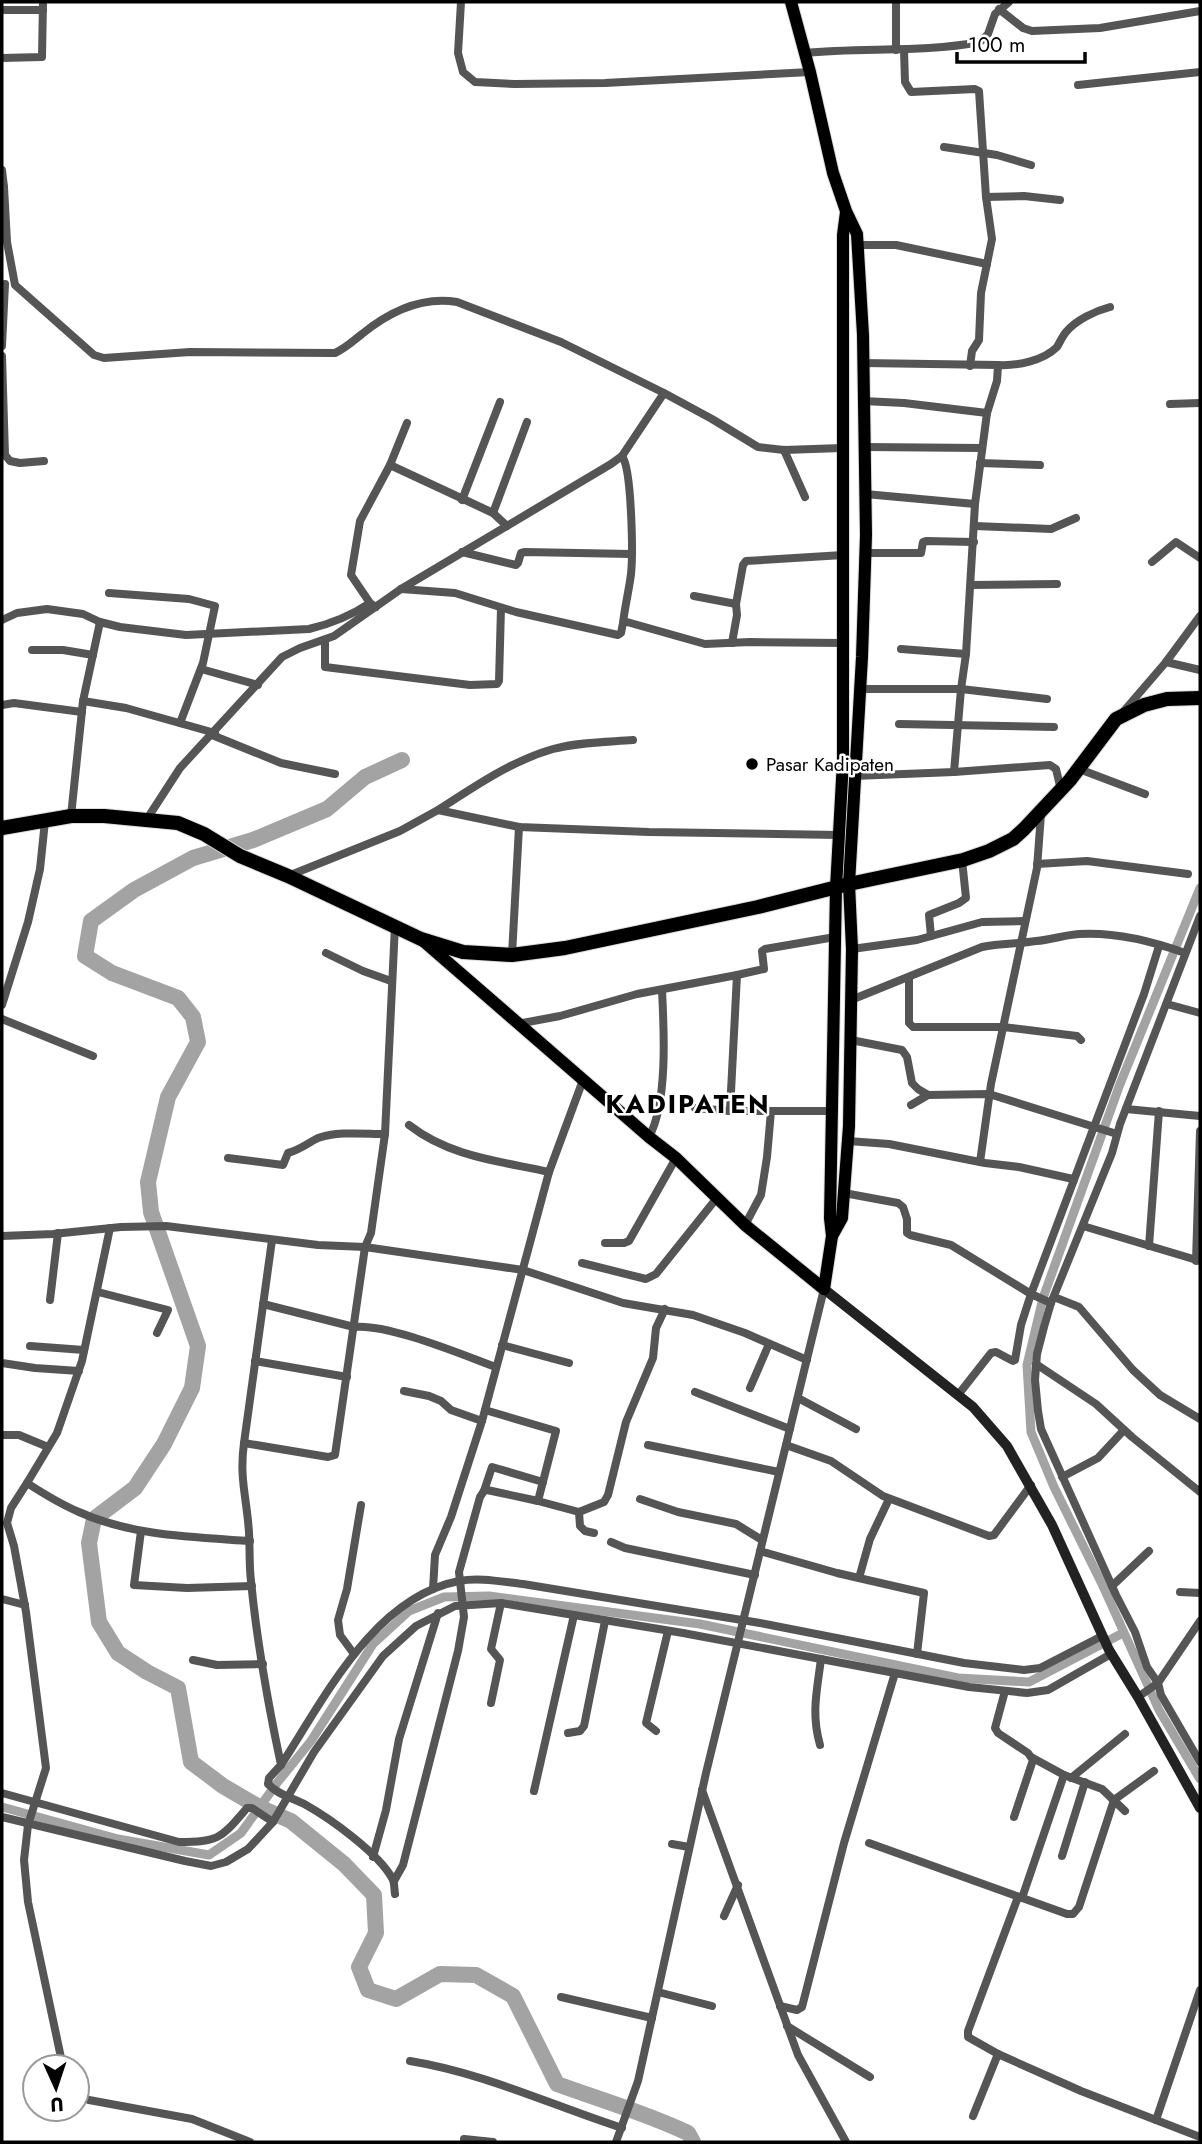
<svg xmlns="http://www.w3.org/2000/svg" width="1202" height="2144" font-family="Jost,sans-serif">
<style>
.lines{fill:none;stroke-linecap:round;stroke-linejoin:round}
.canal{stroke:#a3a3a3;stroke-width:9}
.river{stroke:#a3a3a3;stroke-width:16}
.primary-casing{stroke:#dbdbdb;stroke-width:14}
.highway-casing{stroke:#dbdbdb;stroke-width:16}
.street{stroke:#555;stroke-width:8}
.secondary{stroke:#222;stroke-width:10}
.primary{stroke:#000;stroke-width:12}
.highway{stroke:#000;stroke-width:14}
.poi-dot{fill:#000;stroke:#fff;stroke-width:2.5}
.labels{text-anchor:middle;dominant-baseline:central;stroke-width:5;stroke-linejoin:round;paint-order:stroke}
.poi-label{font-size:19px;fill:#000;stroke:#fff;text-anchor:start}
.district-label{font-size:26px;font-weight:bold;letter-spacing:2px;fill:#000;stroke:#fff}
</style>
<rect width="100%" height="100%" fill="#fff"/>
<g class="lines">
<!-- canal -->
<g class="canal">
<path d="M1200 888 1120 1084 1043 1298 1027 1365 1031 1432 1054 1487 1102 1584 1159 1710 1200 1779"/>
<path d="M2 1807 118 1839 209 1855 241 1833 277 1783 311 1741 373 1644 409 1611 444 1597 489 1596 700 1624 958 1678 1029 1682 1123 1633"/>
</g>
<!-- river -->
<path class="river" d="M402 760 365 777 327 809 253 840 193 858 134 890 91 921 85 956 112 973 178 998 193 1017 198 1042 168 1097 148 1182 151 1212 198 1346 192 1388 164 1444 135 1488 94 1519 89 1543 99 1622 118 1653 147 1672 178 1688 191 1762 223 1786 259 1807 291 1821 344 1864 374 1895 376 1933 359 1967 368 1990 396 1999 440 1974 476 1975 513 1996 557 2084C601 2100 646 2113 688 2133L693 2142"/>
<defs>
<g id="primary">
<path d="M791 2 810 72 833 173 846 211 857 234 863 335 866 535 862 657 849 884 852 949 849 1126 842 1218 832 1236"/>
<path d="M421 939 649 1137 676 1158 745 1225 824 1289"/>
<path d="M824 1289 832 1236 830 1218 836 888 843 761V235L846 212"/>
</g>
<path id="highway" d="M2 828 71 816H104L178 823 204 834 240 856 288 876 421 939 463 952 512 955 565 948 758 907 849 884 963 860 989 851 1013 839 1024 829 1070 780 1116 719 1144 705 1167 699 1200 698"/>
</defs>
<!-- primary casing -->
<use href="#primary" class="primary-casing"/>
<!-- highway casing -->
<use href="#highway" class="highway-casing"/>
<!-- street -->
<g class="street">
<path d="M461 2 458 53 463 72 475 82 514 84 605 83 810 72"/>
<path d="M999 9 1023 28 1032 31 1100 28 1200 11"/>
<path d="M2 10H43"/>
<path d="M896 50V2"/>
<path d="M904 50 905 82 911 92 975 89 979 91 986 197 992 239 981 293 979 340 972 351 970 366"/>
<path d="M804 53C863 47 922 53 980 42L988 34 995 14 1009 2"/>
<path d="M2 58 42 57 43 2"/>
<path d="M1078 85 1200 72"/>
<path d="M944 147 997 155 1031 165"/>
<path d="M2 170 4 187"/>
<path d="M2 187H4L7 242 15 285 94 355 104 358 190 352 335 353C346 348 353 341 362 334 389 312 421 296 457 302L561 342 664 393"/>
<path d="M986 197 1024 196 1060 200"/>
<path d="M858 245H896L987 264"/>
<path d="M2 346 5 284"/>
<path d="M2 356 5 455 10 461 20 463 44 461"/>
<path d="M863 363 998 365 997 381 987 413 975 504 966 654 961 689 954 772"/>
<path d="M998 365C1017 366 1043 361 1057 347 1060 342 1062 337 1066 332 1076 320 1095 311 1110 307"/>
<path d="M863 401 904 403 987 413"/>
<path d="M1170 404 1200 403"/>
<path d="M864 447 981 448"/>
<path d="M784 450 805 497"/>
<path d="M622 456C632 469 633 555 631 574 629 590 625 606 623 623"/>
<path d="M980 463 1040 465"/>
<path d="M390 465 493 513 507 526"/>
<path d="M865 494 975 504"/>
<path d="M462 500 500 402"/>
<path d="M493 513 527 422"/>
<path d="M975 526 1051 529 1076 518"/>
<path d="M462 552 516 565 518 563 521 553 525 552 631 554"/>
<path d="M865 553H921L923 542 926 541 974 542"/>
<path d="M1152 562 1176 542 1200 558"/>
<path d="M971 585 1057 584"/>
<path d="M401 589 455 593 516 612 618 635 621 633 623 623 627 622 705 644 750 642 843 643"/>
<path d="M109 593 189 599 215 606 203 663 180 723"/>
<path d="M694 596 736 604 743 565 746 561 843 555"/>
<path d="M370 603 351 575 360 521 390 465 407 423"/>
<path d="M2 620 17 613 47 609 83 614 100 622 120 627 186 635 309 629C330 624 352 615 370 603L376 607"/>
<path d="M325 641V667L470 685 497 684 499 681 501 608"/>
<path d="M732 643 737 615 736 604"/>
<path d="M901 649 966 654"/>
<path d="M32 650H63L93 655"/>
<path d="M1166 662 1200 670"/>
<path d="M201 669 258 685"/>
<path d="M859 689H961L1047 699"/>
<path d="M83 701 126 708 215 733"/>
<path d="M2 705 14 703 82 712"/>
<path d="M1123 712 1166 662 1200 616"/>
<path d="M899 724 1054 727"/>
<path d="M212 735 281 763 335 774"/>
<path d="M1079 769 1145 794"/>
<path d="M854 776 954 772 1050 765 1056 769 1061 790"/>
<path d="M438 810C474 787 511 761 553 749 579 742 607 742 633 740"/>
<path d="M71 816 83 701 100 622"/>
<path d="M145 822 180 768 282 657 300 648 334 636 401 589 611 464 622 456 664 393 712 419 758 447 784 450 842 448"/>
<path d="M1037 864 1087 861 1188 874"/>
<path d="M288 876 400 831 438 810 519 827 649 832 840 835"/>
<path d="M1200 916 1120 1124 1112 1153 1051 1303 1044 1327 1037 1354 1035 1380 1038 1411 1041 1429 1116 1595 1135 1632 1147 1667 1158 1683 1161 1695 1200 1762"/>
<path d="M395 925 385 1134 371 1233 365 1247 335 1455 328 1457 244 1443C239 1479 247 1498 249 1533 250 1549 249 1565 251 1581 257 1643 268 1704 281 1765L269 1778 268 1784C278 1795 293 1798 306 1805 331 1819 378 1853 392 1878 395 1883 394 1888 395 1894"/>
<path d="M931 936 929 915 959 903 966 898 962 860"/>
<path d="M852 949 917 940 982 922 1025 921"/>
<path d="M326 953 363 971 391 981"/>
<path d="M512 955 519 827"/>
<path d="M737 975 764 969 762 951 765 949 835 937"/>
<path d="M909 979V1023L913 1027H1003L1077 1036 1081 1040"/>
<path d="M851 1000 982 947C1000 943 1018 944 1036 941 1051 940 1064 935 1079 934 1114 932 1152 941 1185 953"/>
<path d="M1167 1004 1200 1013"/>
<path d="M2 1005 28 922 40 869 45 821"/>
<path d="M2 1019 93 1056"/>
<path d="M517 1024 560 1016 637 994 737 975 730 1111H834"/>
<path d="M851 1040 902 1050 907 1057 912 1083 918 1089 928 1095 989 1094 1117 1134"/>
<path d="M911 1105 928 1095"/>
<path d="M695 1108 730 1111"/>
<path d="M1126 1109 1200 1116"/>
<path d="M409 1125C450 1157 500 1161 549 1172"/>
<path d="M649 1137C668 1102 664 1030 662 990"/>
<path d="M848 1141 889 1144 985 1163 1019 1167 1073 1179"/>
<path d="M228 1158 283 1165 288 1153C300 1150 308 1143 318 1138 338 1131 364 1134 385 1134"/>
<path d="M980 1162 991 1084 1037 868 1041 814"/>
<path d="M844 1193 898 1203 903 1207 907 1219V1233L910 1235 951 1245 1031 1294 1051 1303"/>
<path d="M745 1225 761 1195 767 1157 771 1111"/>
<path d="M1083 1226 1200 1261"/>
<path d="M110 1228 82 1361 57 1433 27 1483C44 1494 60 1504 79 1512 132 1536 192 1537 250 1541"/>
<path d="M2 1236 53 1234 121 1227 166 1226 318 1245 365 1247 523 1270 623 1303 693 1315 745 1333 807 1360"/>
<path d="M605 1243H624L629 1241 676 1158"/>
<path d="M1149 1246 1159 1111"/>
<path d="M1196 1261 1200 1131"/>
<path d="M582 1263 646 1279 656 1274 716 1199"/>
<path d="M98 1292 168 1310 157 1333"/>
<path d="M1054 1297 1079 1307 1133 1370 1160 1395 1200 1419"/>
<path d="M50 1300 58 1233"/>
<path d="M263 1304 354 1327C387 1323 463 1355 496 1367"/>
<path d="M502 1345 569 1363"/>
<path d="M30 1346 84 1350"/>
<path d="M255 1361 347 1377"/>
<path d="M2 1363 35 1368 79 1371"/>
<path d="M1036 1364 1096 1404 1132 1437 1200 1492"/>
<path d="M750 1388 769 1344"/>
<path d="M404 1391 429 1396 441 1401 451 1410 482 1421"/>
<path d="M695 1392 790 1429"/>
<path d="M958 1395 991 1353 996 1352 1013 1361 1015 1360 1021 1325 1031 1294 1144 994 1159 946"/>
<path d="M798 1398 856 1429"/>
<path d="M485 1410 556 1431 538 1501 579 1512"/>
<path d="M2 1435H19L48 1447"/>
<path d="M244 1443 272 1240"/>
<path d="M648 1445 779 1472"/>
<path d="M786 1445 831 1461 883 1496 989 1536 994 1535 1031 1485"/>
<path d="M1062 1477 1098 1458 1124 1430"/>
<path d="M27 1483 11 1508 7 1523 14 1546 26 1612 46 1768 28 1825 24 1860 28 1902 63 2067"/>
<path d="M484 1491 492 1467 543 1482"/>
<path d="M640 1499 678 1512 736 1524 762 1540"/>
<path d="M141 1531 134 1585 187 1588 252 1586"/>
<path d="M594 1533 585 1531 580 1526 579 1512 604 1502 608 1495 626 1422 653 1358 656 1328 665 1309"/>
<path d="M611 1542 625 1548 755 1575"/>
<path d="M760 1551 837 1573 924 1593 917 1654"/>
<path d="M859 1578 870 1539 889 1499"/>
<path d="M1112 1586 1149 1551"/>
<path d="M433 1589 435 1555 451 1517 482 1421 549 1172 583 1080"/>
<path d="M1180 1592 1200 1593"/>
<path d="M2 1599 25 1605"/>
<path d="M354 1654 340 1635 338 1620 347 1589 361 1505"/>
<path d="M193 1660 217 1665 263 1664"/>
<path d="M1005 1691 995 1728 998 1733 1028 1753 1033 1760 1014 1817"/>
<path d="M1138 1697 1158 1683 1200 1621"/>
<path d="M491 1703 500 1660 491 1649 501 1603"/>
<path d="M656 1731 646 1723 668 1631"/>
<path d="M568 1733 580 1731 584 1726 605 1621"/>
<path d="M820 1745C811 1713 817 1691 821 1659"/>
<path d="M1031 1757 1064 1775 1102 1789 1125 1811"/>
<path d="M281 1765C324 1699 374 1597 459 1581 480 1577 503 1582 523 1584L760 1623 964 1663 1024 1670 1040 1668 1102 1636"/>
<path d="M1071 1778 1125 1734"/>
<path d="M702 1790 798 2055 846 2142"/>
<path d="M534 1791 574 1615"/>
<path d="M2 1793 179 1842C220 1842 221 1838 247 1808H252L273 1822"/>
<path d="M2 1817 185 1861 211 1866 226 1862 248 1849 273 1822 314 1752 383 1656 416 1626 455 1606 501 1603 683 1633 969 1687 1027 1693 1048 1690 1111 1654"/>
<path d="M869 1843 1067 1914H1073L1079 1907 1114 1800 1154 1771"/>
<path d="M672 1844 689 1847"/>
<path d="M1062 1856 1085 1782"/>
<path d="M373 1857 386 1810 399 1739 438 1613"/>
<path d="M394 1881 403 1865 458 1651 464 1617 459 1572 480 1497 484 1491 487 1490 538 1501"/>
<path d="M1018 1897 968 2031V2037L998 2054 1081 2091 1200 2137"/>
<path d="M1022 1898 1064 1775"/>
<path d="M724 1916 738 1885"/>
<path d="M658 1992 712 2006"/>
<path d="M561 1997 652 2018"/>
<path d="M780 2006 797 2010 802 2007 844 1843 895 1673"/>
<path d="M787 2026 870 2077"/>
<path d="M410 2061C484 2073 551 2105 622 2128"/>
<path d="M77 2095 89 2100 192 2119 250 2142"/>
<path d="M973 2116 998 2054"/>
<path d="M1156 2120 1200 1990"/>
<path d="M464 2139 493 2142"/>
<path d="M616 2142 638 2081 706 1773 824 1289"/>
</g>
<!-- secondary -->
<path class="secondary" d="M824 1289 973 1407 1007 1446 1052 1525 1109 1650 1138 1697 1200 1808"/>
<!-- primary -->
<use href="#primary" class="primary"/>
<!-- highway -->
<use href="#highway" class="highway"/>
</g>
<!-- markers -->
<circle class="poi-dot" cx="752" cy="764" r="7"/>
<g class="labels">
<!-- poi labels -->
<g class="poi-label">
<text x="766" y="764">Pasar Kadipaten</text>
</g>
<!-- district labels -->
<g class="district-label">
<text x="688" y="1104">KADIPATEN</text>
</g>
</g>
<!-- border -->
<rect width="1202" height="2144" fill="none" stroke="#000000" stroke-width="7"/>
<!-- north arrow -->
<g transform="translate(56 2088) rotate(177)"><circle r="33" fill="#ffffff" stroke="#999999" stroke-width="2"/>
<path d="M0-5L12 26L0 18L-12 26Z" fill="#000000"/>
<text y="-10" font-size="19" font-weight="bold" text-anchor="middle" fill="#000000">U</text>
</g>
<!-- scale -->
<path d="M957 52v10h128v-10" fill="none" stroke="#000000" stroke-width="3.5"/>
<text x="968" y="52" font-size="21" fill="#000000" stroke="#ffffff" stroke-width="5" paint-order="stroke">100 m</text>
</svg>
